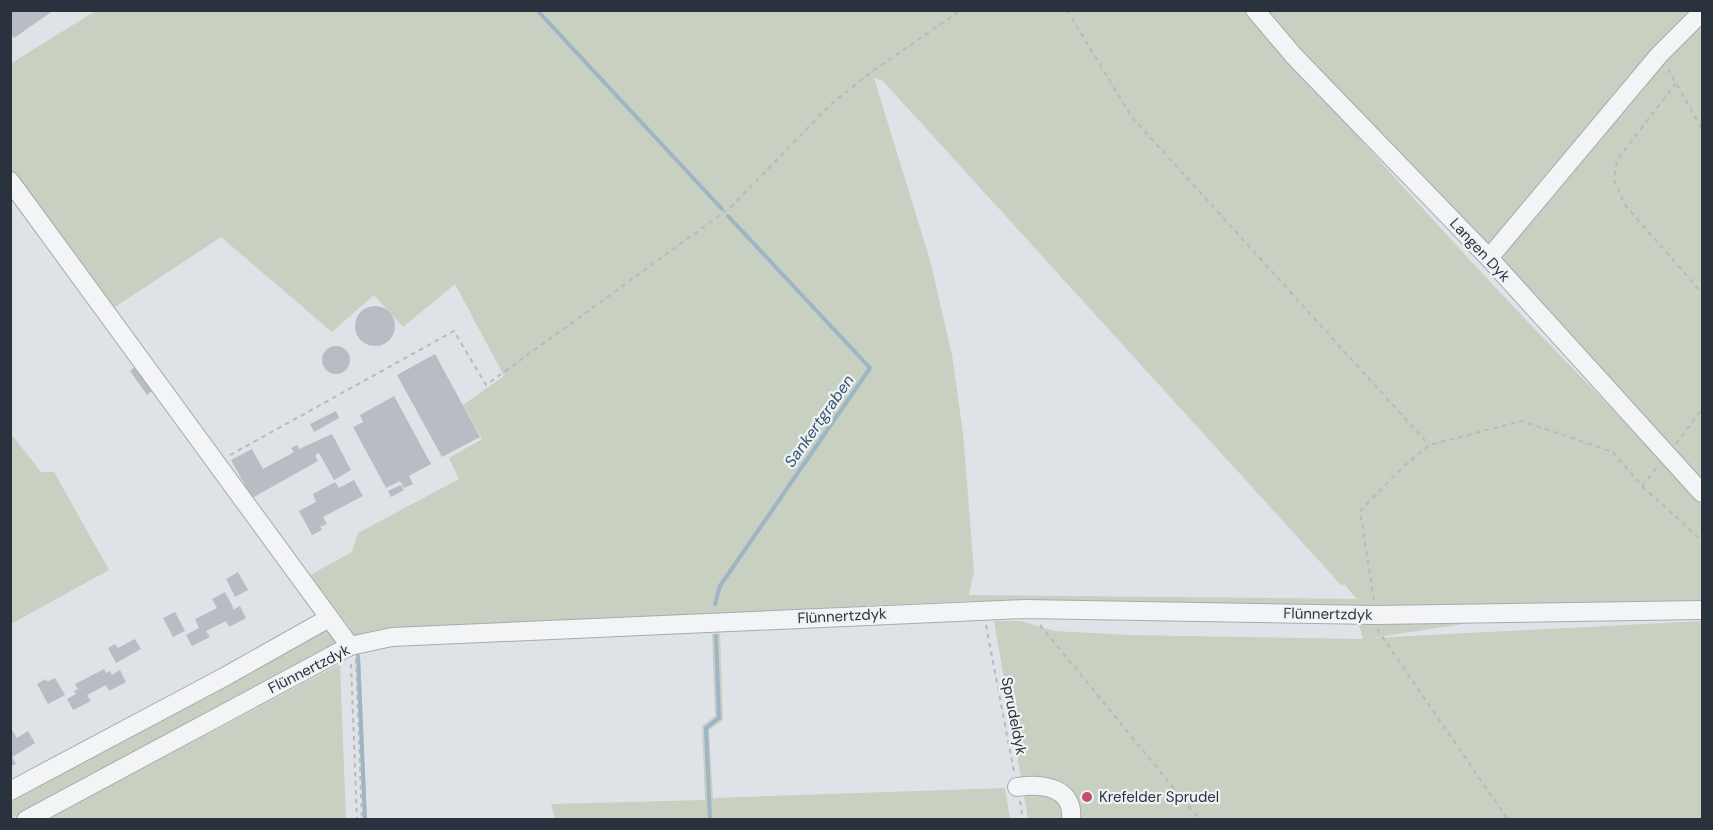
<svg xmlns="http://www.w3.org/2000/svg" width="1713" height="830" font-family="'DM Sans',sans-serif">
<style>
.green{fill:#c7d0c1;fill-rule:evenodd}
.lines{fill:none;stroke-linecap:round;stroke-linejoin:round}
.stream{stroke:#9db5c4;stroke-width:4}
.building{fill:#b7bdc3}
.minor-casing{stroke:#a5abb1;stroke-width:20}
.path{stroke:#b6babe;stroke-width:2;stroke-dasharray:4.5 4.5;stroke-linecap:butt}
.minor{stroke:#f2f4f6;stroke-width:18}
.poi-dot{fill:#c24f6d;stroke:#eff2f5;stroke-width:2}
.labels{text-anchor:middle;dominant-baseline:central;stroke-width:4.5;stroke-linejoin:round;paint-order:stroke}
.street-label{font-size:15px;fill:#2a333d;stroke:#eff2f5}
.poi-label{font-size:15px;fill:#2a333d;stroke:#eff2f5;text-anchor:start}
.water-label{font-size:16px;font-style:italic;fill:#37566d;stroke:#eff2f5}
</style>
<rect width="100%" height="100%" fill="#dfe3e7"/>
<!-- green -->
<g class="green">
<path d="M97 10 1247 11C1339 115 1431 220 1527 321 1586 383 1646 442 1702 505V602L1573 607 1372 638 1702 621V819H1028L994 621H1021L1054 631 1128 635 1363 639 1354 607 968 601 398 629 351 636 350 628 310 575 352 552 358 533 459 479 449 458 482 439 463 405 504 376 455 284 403 327 374 295 332 332 221 237 109 311 11 173 10 64ZM874 78 883 81 1342 586 1344 584 1357 599 969 595 974 571 963 433 952 355 930 260Z"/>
<path d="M1264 11H1702V490Z"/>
<path d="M11 435H12L41 472H54L109 570 11 624Z"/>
<path d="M330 623 338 642 11 819V796Z"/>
<path d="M720 633 723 720 709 730 713 798 1005 788 1010 819H555L551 804 705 800 702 726 715 716 712 634Z"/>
<path d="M360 655 367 819V820L363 819 357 656Z"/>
<path d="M340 664 346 819H47Z"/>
</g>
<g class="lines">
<!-- stream -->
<g class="stream">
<path d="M537 10 722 209"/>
<path d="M715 604 720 586 870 368 728 216"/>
<path d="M358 656 365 820"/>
<path d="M710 820 706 728 719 718 716 636"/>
</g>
</g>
<!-- building -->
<g class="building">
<path d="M10 10H54L14 38 10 33Z"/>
<circle cx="375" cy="326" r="20"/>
<circle cx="336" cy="360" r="14"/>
<path d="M435 354 480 437 442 457 397 375Z"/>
<path d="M137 365 155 389 147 395 130 371Z"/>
<path d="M394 396 431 464 409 476 413 484 404 488 400 481 386 488 353 427 363 422 360 415Z"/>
<path d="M336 411 339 418 314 432 310 424Z"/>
<path d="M332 434 351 470 334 480 319 453 315 455 318 461 252 498 231 460 252 449 263 469 294 452 291 448 297 445 299 449Z"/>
<path d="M354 480 363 496 323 517 327 524 320 527 322 530 312 535 299 511 316 502 313 494 335 482 339 488Z"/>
<path d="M401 485 404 490 391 497 388 491Z"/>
<path d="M238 572 248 590 235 597 226 579Z"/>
<path d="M225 592 233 607V610L240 606 246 618 229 627 226 621 206 631 210 637 192 646 186 635 199 628 195 619 217 608 212 599Z"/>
<path d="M175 612 185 631 173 637 163 618Z"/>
<path d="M135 639 141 649 116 663 108 648 115 644 118 648Z"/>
<path d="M104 669 106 673 110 671 112 675 120 670 126 682 109 691 106 685 87 695 91 701 73 710 67 699 76 694 74 691 78 689 75 684Z"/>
<path d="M55 678 65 695 48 704 37 684 46 679 47 682Z"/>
<path d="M12 730 17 738 28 731 35 743 12 757 16 764 10 767V732Z"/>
</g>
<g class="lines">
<defs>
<g id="minor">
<path d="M1255 10 1294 56 1489 258 1702 493"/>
<path d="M10 181 350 646"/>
<path d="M1489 258 1659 55 1702 12"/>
<path d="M1017 787C1042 783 1075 787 1071 820"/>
<path d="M10 791 226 676 329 618"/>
<path d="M26 820 350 646 392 637 1025 609 1376 615 1702 610"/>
</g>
</defs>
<!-- minor casing -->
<use href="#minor" class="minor-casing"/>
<!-- path -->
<g class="path">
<path d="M1067 10 1131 116 1429 445"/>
<path d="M1668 69 1702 129"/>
<path d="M1676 83 1617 160 1614 180 1625 205 1702 293"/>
<path d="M1676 444 1702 409"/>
<path d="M230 455 454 331 486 385 730 208 829 106 870 73 961 10"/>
<path d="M1642 486 1657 467"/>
<path d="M1374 600 1360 511 1403 467 1429 445 1522 421 1613 452 1642 486 1702 541"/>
<path d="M986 625 1014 772"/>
<path d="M1040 625 1200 820"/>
<path d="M1377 629 1508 820"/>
<path d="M356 659 362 820"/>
<path d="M351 664 357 820"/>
<path d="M1020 801 1023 820"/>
</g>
<!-- minor -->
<use href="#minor" class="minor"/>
</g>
<!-- markers -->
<circle class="poi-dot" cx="1087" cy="797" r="6"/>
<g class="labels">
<!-- street labels -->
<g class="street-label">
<text transform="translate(1480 250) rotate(47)">Langen Dyk</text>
<text transform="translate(1328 614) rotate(1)">Flünnertzdyk</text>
<text transform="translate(842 616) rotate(-3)">Flünnertzdyk</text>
<text transform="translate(309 669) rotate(-27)">Flünnertzdyk</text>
<text transform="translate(1014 716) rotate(79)">Sprudeldyk</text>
</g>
<!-- poi labels -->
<g class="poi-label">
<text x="1099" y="797">Krefelder Sprudel</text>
</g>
<!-- water labels -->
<g class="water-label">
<text transform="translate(819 421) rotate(-55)">Sankertgraben</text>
</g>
</g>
<!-- border -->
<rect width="1713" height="830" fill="none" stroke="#2a333d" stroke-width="24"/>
</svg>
